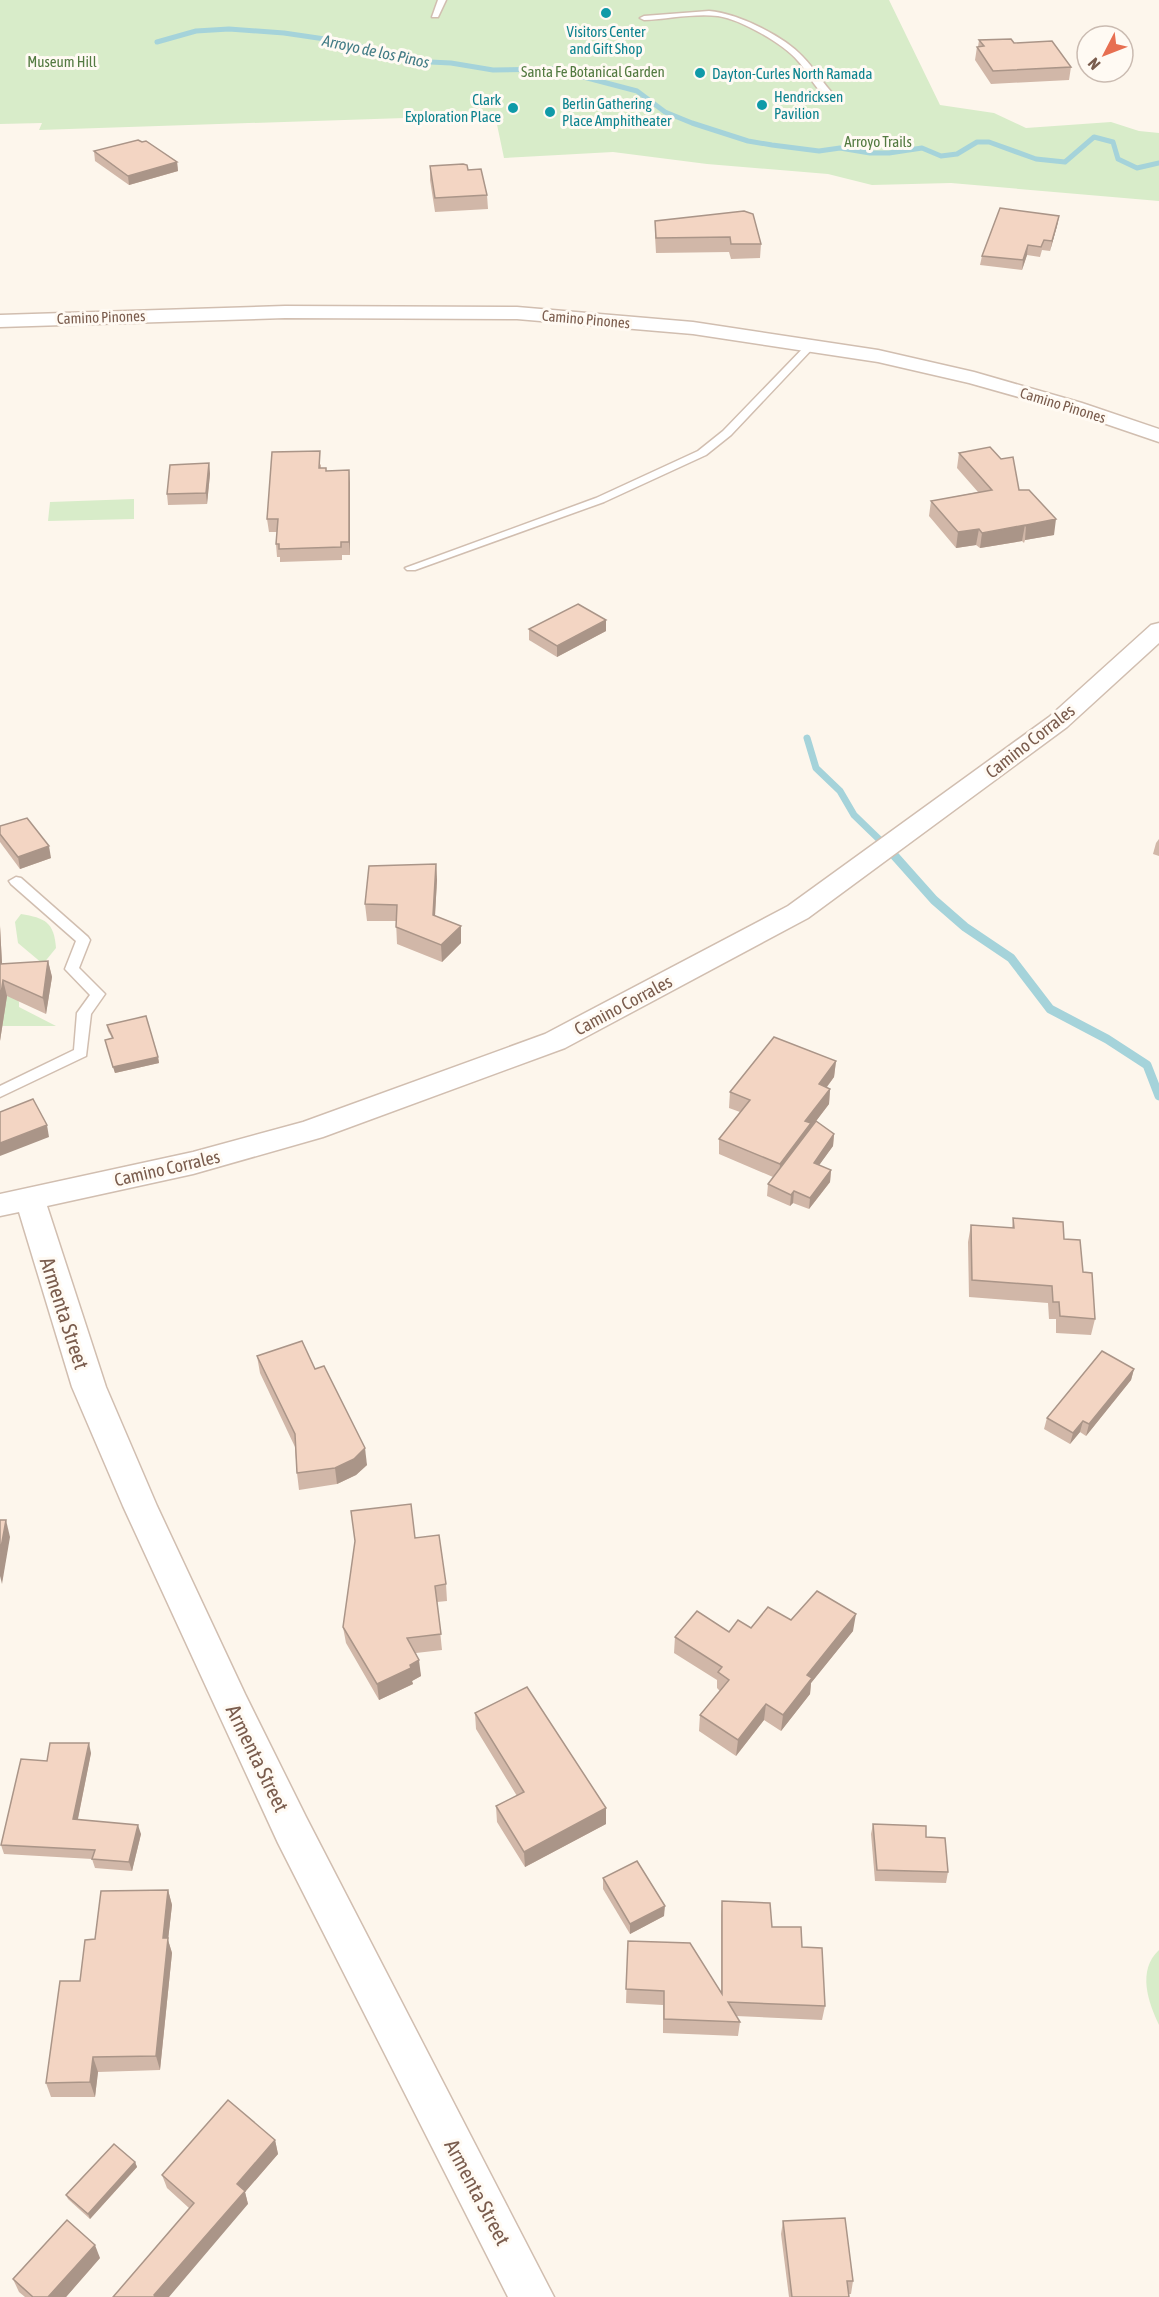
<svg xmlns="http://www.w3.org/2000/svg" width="1159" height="2297" font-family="'Asap Condensed',sans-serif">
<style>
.green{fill:#d8ecc9}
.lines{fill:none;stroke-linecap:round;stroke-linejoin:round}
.stream-far2{stroke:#a5d3da;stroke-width:5}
.stream-far1{stroke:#a5d3da;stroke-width:7}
.stream{stroke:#a5d3da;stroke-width:9}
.lane-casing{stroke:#d1beb0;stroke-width:3}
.street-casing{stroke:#d1beb0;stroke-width:3}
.lane{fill:#fff;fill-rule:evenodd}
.street{fill:#fff;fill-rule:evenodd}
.wall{fill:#d1b7a8}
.shaded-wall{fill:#aa9588}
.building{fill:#f3d5c3;stroke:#aa9588;stroke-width:1.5}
.culture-dot{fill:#0f9aa8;stroke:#fffaf3;stroke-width:2}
.labels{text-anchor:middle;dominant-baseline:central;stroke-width:6;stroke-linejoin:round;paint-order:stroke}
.far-culture-label{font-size:15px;fill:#0d838f;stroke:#fffaf3;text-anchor:start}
.far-park-label{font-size:15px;fill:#537a41;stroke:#fffaf3}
.far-street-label{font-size:15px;fill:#7a5c4d;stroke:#fffaf3}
.far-water-label{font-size:16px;font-style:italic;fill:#437c86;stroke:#fffaf3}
.street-label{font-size:18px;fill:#7a5c4d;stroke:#fffaf3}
.near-street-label{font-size:21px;fill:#7a5c4d;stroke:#fffaf3}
</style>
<rect width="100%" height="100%" fill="#fdf6ec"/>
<!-- green -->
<g class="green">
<path d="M0 0H889L940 105 994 113 1026 128 1111 122 1139 131 1159 133V201L951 183 872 185 828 174 707 164 613 152 504 158 495 115 39 130 42 123 0 124Z"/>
<path d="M134 499V519L48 521 50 502Z"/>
<path d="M21 914C45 918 54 922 56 948L43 964 18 943 15 922Z"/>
<path d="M0 972 19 1002V1007L56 1026H0Z"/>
<path d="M1159 1950V2025C1148 2002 1137 1970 1159 1950Z"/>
</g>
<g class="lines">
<!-- stream-far2 -->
<path class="stream-far2" d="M157 42 196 31 229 29 284 33 352 43 380 54 409 61 451 63 493 70 553 69 637 91 665 112 692 123 748 141 772 145 819 151 840 148 870 153H889L922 148 941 156 957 154 977 142H989L1036 159 1065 162 1094 137 1113 142 1118 159 1137 168 1159 163"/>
<!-- stream-far1 -->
<path class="stream-far1" d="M807 738 816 768 840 791 854 815 886 846"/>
<!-- stream -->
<path class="stream" d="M885 845 934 900 965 927 1011 958 1050 1009 1107 1039 1147 1065 1159 1096"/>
<defs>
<g id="lane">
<path d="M438 0H446L438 17H432Z"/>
<path d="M709 11C737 13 784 36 803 57 815 69 823 84 835 96L831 98C815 92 809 73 798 61 784 44 740 19 718 16 694 13 668 19 644 20L640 18 644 16Z"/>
<path d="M812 341 815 342V346L731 435 706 455 604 502 415 570H407L405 568 596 498 698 451 723 431 809 342Z"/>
<path d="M16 877 21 878 88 937 90 940 79 968 105 994 91 1014 86 1056 0 1097V1086L74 1050 77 1013 90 995 65 969 76 941 11 884 9 881Z"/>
</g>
<g id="street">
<path d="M285 306 517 307 693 322 878 350 974 372 1082 403 1159 429V442L1068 411 969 383 878 362 693 334 517 319 285 318 0 327V315Z"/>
<path d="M1159 623V643L1067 727 808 918 565 1048 323 1137 193 1174 47 1206 106 1387 157 1506 245 1694 306 1817 554 2297H508L278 1843 123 1506 72 1387 19 1212 0 1216V1194L193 1152 303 1122 545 1034 788 906 1049 717 1151 625Z"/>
</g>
</defs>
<!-- lane casing -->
<use href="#lane" class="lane-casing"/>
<!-- street casing -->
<use href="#street" class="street-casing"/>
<!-- lane -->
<use href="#lane" class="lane"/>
<!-- street -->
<use href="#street" class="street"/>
</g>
<!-- wall -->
<g class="wall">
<path d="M979 40 1014 43 1071 67 1069 80 991 84 975 60 977 47H978Z"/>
<path d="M94 151 177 162 178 171 129 185 95 161Z"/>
<path d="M430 166 468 170 487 195 488 209 435 212 430 180Z"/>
<path d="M1059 216 1057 226 1050 251 1042 250 1040 257 1027 255 1022 270 980 265 982 256Z"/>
<path d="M655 221 761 244 760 258 731 259 729 252 656 253 655 236Z"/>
<path d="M959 453 1019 490 1054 535 1025 540 1024 543 1022 541 980 548 976 545 956 548 929 516 931 501 978 492 957 468Z"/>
<path d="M209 463 210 474 207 504 168 505 167 494Z"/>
<path d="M321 464V468L350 483V555H342V560L280 562V557H277L276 544 277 532H269L267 519Z"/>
<path d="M529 629 606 631 557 657 529 640Z"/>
<path d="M0 826 51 858 20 869 0 842Z"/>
<path d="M1159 839V856L1153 854 1156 843Z"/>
<path d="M436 864 437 880 435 916 461 943 442 962 397 944 396 921H367L365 904Z"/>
<path d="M0 925 2 964 48 961 52 977 46 1014 7 996 0 1041Z"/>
<path d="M107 1025 158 1057 159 1063 115 1073 105 1040 112 1038 108 1031Z"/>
<path d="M836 1061 834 1077 827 1087 830 1089 829 1104 810 1129 834 1134 833 1146 819 1165 831 1170 830 1182 809 1209 793 1203 790 1206 767 1196 768 1184 773 1177 719 1154V1139L740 1112 729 1108 730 1092Z"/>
<path d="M1013 1218 1064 1239 1083 1272 1095 1319 1091 1335 1056 1333V1319H1049L1048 1303 969 1297 968 1242 971 1225 1012 1228Z"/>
<path d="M257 1356 315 1369 367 1465 356 1475 337 1484 299 1490 297 1473 295 1447 260 1373Z"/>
<path d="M1134 1369 1131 1380 1086 1436 1080 1432 1070 1444 1044 1429 1047 1418Z"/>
<path d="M415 1538 446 1584 447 1601 437 1602 442 1650 416 1653 421 1676 412 1681 413 1684 379 1700 346 1643 343 1627Z"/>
<path d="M791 1620 853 1631 811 1683 810 1694 781 1731 764 1720 736 1756 699 1731 700 1715 720 1691 717 1688V1680L674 1653 675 1637 729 1632Z"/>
<path d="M475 1713 606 1808V1824L525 1867 497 1822 496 1806 517 1796 476 1729Z"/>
<path d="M91 1753 78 1819 141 1834 132 1871 95 1868 92 1859 4 1854 1 1845 47 1761Z"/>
<path d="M873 1824 926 1837 948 1872 946 1883 875 1881 871 1834Z"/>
<path d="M603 1878 664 1916 630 1934 603 1889Z"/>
<path d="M168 1890 172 1905 168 1940 172 1953 160 2070 98 2072 95 2097H51L46 2083 95 1939Z"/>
<path d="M722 1901 772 1927 802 1947 825 2006 822 2020 736 2016 740 2022 738 2036 663 2033V2005L626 2003 628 1941 721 1992V1915Z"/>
<path d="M275 2140 278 2154 245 2192 248 2204 189 2208 167 2188 162 2175Z"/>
<path d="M135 2162 137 2167 90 2219 68 2199 66 2195Z"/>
<path d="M783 2221 853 2281 851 2294H849V2297H789L781 2234Z"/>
<path d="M100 2258 66 2297H25L19 2292 13 2279Z"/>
</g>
<!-- shaded-wall -->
<g class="shaded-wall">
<path d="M177 162 178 171 129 185 128 176Z"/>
<path d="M1059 216 1057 226 1050 251 1052 241Z"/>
<path d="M1028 245 1027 255 1022 270 1023 260Z"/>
<path d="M209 463 210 474 207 504 206 493Z"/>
<path d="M349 470 350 483V555L349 542Z"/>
<path d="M1056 519 1054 535 1025 540 1026 525Z"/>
<path d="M1025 525 1022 541 980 548 982 533Z"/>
<path d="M979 529 976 545 956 548 958 532Z"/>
<path d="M606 620V631L557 657V646Z"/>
<path d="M49 846 51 858 20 869 18 857Z"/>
<path d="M436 864 437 880 434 932 433 915Z"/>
<path d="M0 925V927L3 981 0 967Z"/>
<path d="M461 926V943L442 962 441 945Z"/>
<path d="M48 961 52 977 46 1014 43 998Z"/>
<path d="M3 980 7 996 0 1041V1001Z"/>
<path d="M158 1057 159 1063 115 1073 113 1067Z"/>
<path d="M836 1061 834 1077 817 1100 819 1084Z"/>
<path d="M830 1089 829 1104 810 1129 779 1180 780 1164 805 1121Z"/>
<path d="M47 1125 49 1137 0 1156V1143Z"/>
<path d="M834 1134 833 1146 812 1175 814 1163Z"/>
<path d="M831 1170 830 1182 809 1209 810 1198Z"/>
<path d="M794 1191 793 1203 790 1206 791 1195Z"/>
<path d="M1134 1369 1131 1380 1086 1436 1089 1424Z"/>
<path d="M1083 1421 1080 1432 1070 1444 1073 1433Z"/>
<path d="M365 1448 367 1465 356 1475 337 1484 335 1468Z"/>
<path d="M6 1520 10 1537 2 1584 0 1576V1553Z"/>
<path d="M856 1614 853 1631 811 1683 810 1694 781 1731 783 1715 807 1675Z"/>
<path d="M419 1660 421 1676 412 1681 413 1684 379 1700 377 1684Z"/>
<path d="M766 1704 764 1720 736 1756 738 1740Z"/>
<path d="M89 1743 91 1753 76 1828 73 1819Z"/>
<path d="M606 1808V1824L525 1867 524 1852Z"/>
<path d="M138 1825 141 1834 132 1871 129 1862Z"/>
<path d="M168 1890 172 1905 168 1940 172 1953 160 2070 156 2056 163 1938Z"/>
<path d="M665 1906 664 1916 630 1934V1924Z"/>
<path d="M93 2057 98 2072 95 2097 90 2082Z"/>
<path d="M275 2140 278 2154 245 2192 248 2204 169 2297H155L154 2295 237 2184Z"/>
<path d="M135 2162 137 2167 90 2219 88 2214Z"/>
<path d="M95 2245 100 2258 66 2297H48Z"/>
</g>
<!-- building -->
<g class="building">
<path d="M1011 39 1014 43 1052 41 1071 67 993 71 977 47 984 46 979 40Z"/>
<path d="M138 140 142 142 146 141 177 162 128 176 94 151Z"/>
<path d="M463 164 467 165 468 170 481 169 487 195 435 198 430 166Z"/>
<path d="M1000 208 1059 216 1052 241 1044 240 1041 247 1028 245 1023 260 982 256Z"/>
<path d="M744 211 753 214 761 244H731L730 237 656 238 655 221Z"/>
<path d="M990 447 1001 459 1013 457 1019 490H1029L1056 519 1026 525 1027 527 1025 525 982 533 979 529 958 532 931 501 992 490 959 453Z"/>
<path d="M320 451 319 468H326V471L349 470V542H341V547L279 549V544H276L278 519H267L272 452Z"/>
<path d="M209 463 206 493 167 494 170 465Z"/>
<path d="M578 604 606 620 557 646 529 629Z"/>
<path d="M27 818 49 846 18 857 0 834V826Z"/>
<path d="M436 864 433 915 461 926 441 945 396 927 397 905 365 904 369 866Z"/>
<path d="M48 961 43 998 3 980 0 1001V964Z"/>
<path d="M146 1016 158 1057 113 1067 105 1040 113 1038 107 1025Z"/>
<path d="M774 1037 836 1061 819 1084 830 1089 805 1121 811 1123 780 1164 719 1139 750 1100 730 1092Z"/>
<path d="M33 1099 47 1125 0 1143V1112Z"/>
<path d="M816 1121 834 1134 814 1163 831 1170 810 1198 794 1191 791 1195 768 1184Z"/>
<path d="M1013 1218 1063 1222 1064 1239 1080 1240 1083 1272 1092 1273 1095 1319 1060 1316 1059 1302H1053L1052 1286 972 1280 971 1225 1014 1228Z"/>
<path d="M302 1341 315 1369 324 1366 365 1448 354 1459 335 1468 297 1473 295 1434 257 1356Z"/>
<path d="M1102 1351 1134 1369 1089 1424 1083 1421 1073 1433 1047 1418Z"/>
<path d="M411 1504 415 1538 439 1535 446 1584 435 1586 441 1634 407 1638 419 1660 410 1665 411 1668 377 1684 343 1627 355 1541 351 1511Z"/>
<path d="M0 1520H6L0 1553Z"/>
<path d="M817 1591 856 1614 807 1675 812 1678 783 1715 766 1704 738 1740 700 1715 729 1680 718 1672 722 1667 675 1637 697 1611 729 1632 738 1620 751 1628 768 1607 791 1620Z"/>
<path d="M527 1687 606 1808 524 1852 496 1806 524 1792 475 1713Z"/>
<path d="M50 1743H89L73 1819 138 1825 129 1862 92 1859 95 1850 1 1845 21 1759 47 1761Z"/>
<path d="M873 1824 926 1826V1837L945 1838 948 1872 877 1870Z"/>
<path d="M637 1861 665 1906 630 1924 603 1878Z"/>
<path d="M168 1890 163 1938H168L156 2056 93 2057 90 2082 46 2083 60 1981H80L85 1940 95 1939 101 1891Z"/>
<path d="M722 1901 770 1903 772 1927H801L802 1947 822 1948 825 2006 728 2002 740 2022 664 2019V1991L626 1989 628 1941 690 1943 722 1994Z"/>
<path d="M228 2100 275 2140 237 2184 245 2191 154 2295 156 2297H113L194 2203 162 2175Z"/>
<path d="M114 2144 135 2162 88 2214 66 2195Z"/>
<path d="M845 2218 853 2281H847L849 2297H792L783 2221Z"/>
<path d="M67 2220 95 2245 48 2297H33L13 2279Z"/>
</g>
<!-- markers -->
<g class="culture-dot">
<circle cx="606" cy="13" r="6"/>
<circle cx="700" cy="73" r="6"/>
<circle cx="762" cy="105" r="6"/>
<circle cx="513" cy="108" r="6"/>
<circle cx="550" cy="112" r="6"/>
</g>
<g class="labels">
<!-- far-culture labels -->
<g class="far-culture-label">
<text x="606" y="31" text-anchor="middle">Visitors Center<tspan x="606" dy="17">and Gift Shop</tspan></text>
<text x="712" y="73">Dayton-Curles North Ramada</text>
<text x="774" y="96">Hendricksen<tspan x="774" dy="17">Pavilion</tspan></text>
<text x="501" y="99" text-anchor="end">Clark<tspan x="501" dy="17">Exploration Place</tspan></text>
<text x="562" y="103">Berlin Gathering<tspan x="562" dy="17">Place Amphitheater</tspan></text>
</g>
<!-- far-park labels -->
<g class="far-park-label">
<text x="62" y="61">Museum Hill</text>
<text x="593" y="71">Santa Fe Botanical Garden</text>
<text x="878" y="141">Arroyo Trails</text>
</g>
<!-- far-street labels -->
<g class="far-street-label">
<text transform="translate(101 317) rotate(-2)">Camino Pinones</text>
<text transform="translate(586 319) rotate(5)">Camino Pinones</text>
<text transform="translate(1063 405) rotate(17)">Camino Pinones</text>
</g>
<!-- far-water labels -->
<g class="far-water-label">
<text transform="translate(376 51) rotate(12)">Arroyo de los Pinos</text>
</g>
<!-- street labels -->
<g class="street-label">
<text transform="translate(1030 741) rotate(-38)">Camino Corrales</text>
<text transform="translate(623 1005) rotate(-28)">Camino Corrales</text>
<text transform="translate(167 1168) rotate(-13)">Camino Corrales</text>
</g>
<!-- near-street labels -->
<g class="near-street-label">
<text transform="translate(65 1313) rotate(72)">Armenta Street</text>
<text transform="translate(258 1758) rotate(64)">Armenta Street</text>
<text transform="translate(478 2192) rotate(62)">Armenta Street</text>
</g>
</g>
<!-- north arrow -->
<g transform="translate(1105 54) rotate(228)"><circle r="28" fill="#fffaf3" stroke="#cabbb1" stroke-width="1.5"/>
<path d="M0-4.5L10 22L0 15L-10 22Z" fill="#e76f51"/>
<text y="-9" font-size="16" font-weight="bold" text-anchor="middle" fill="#7a5c4d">N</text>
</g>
</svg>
